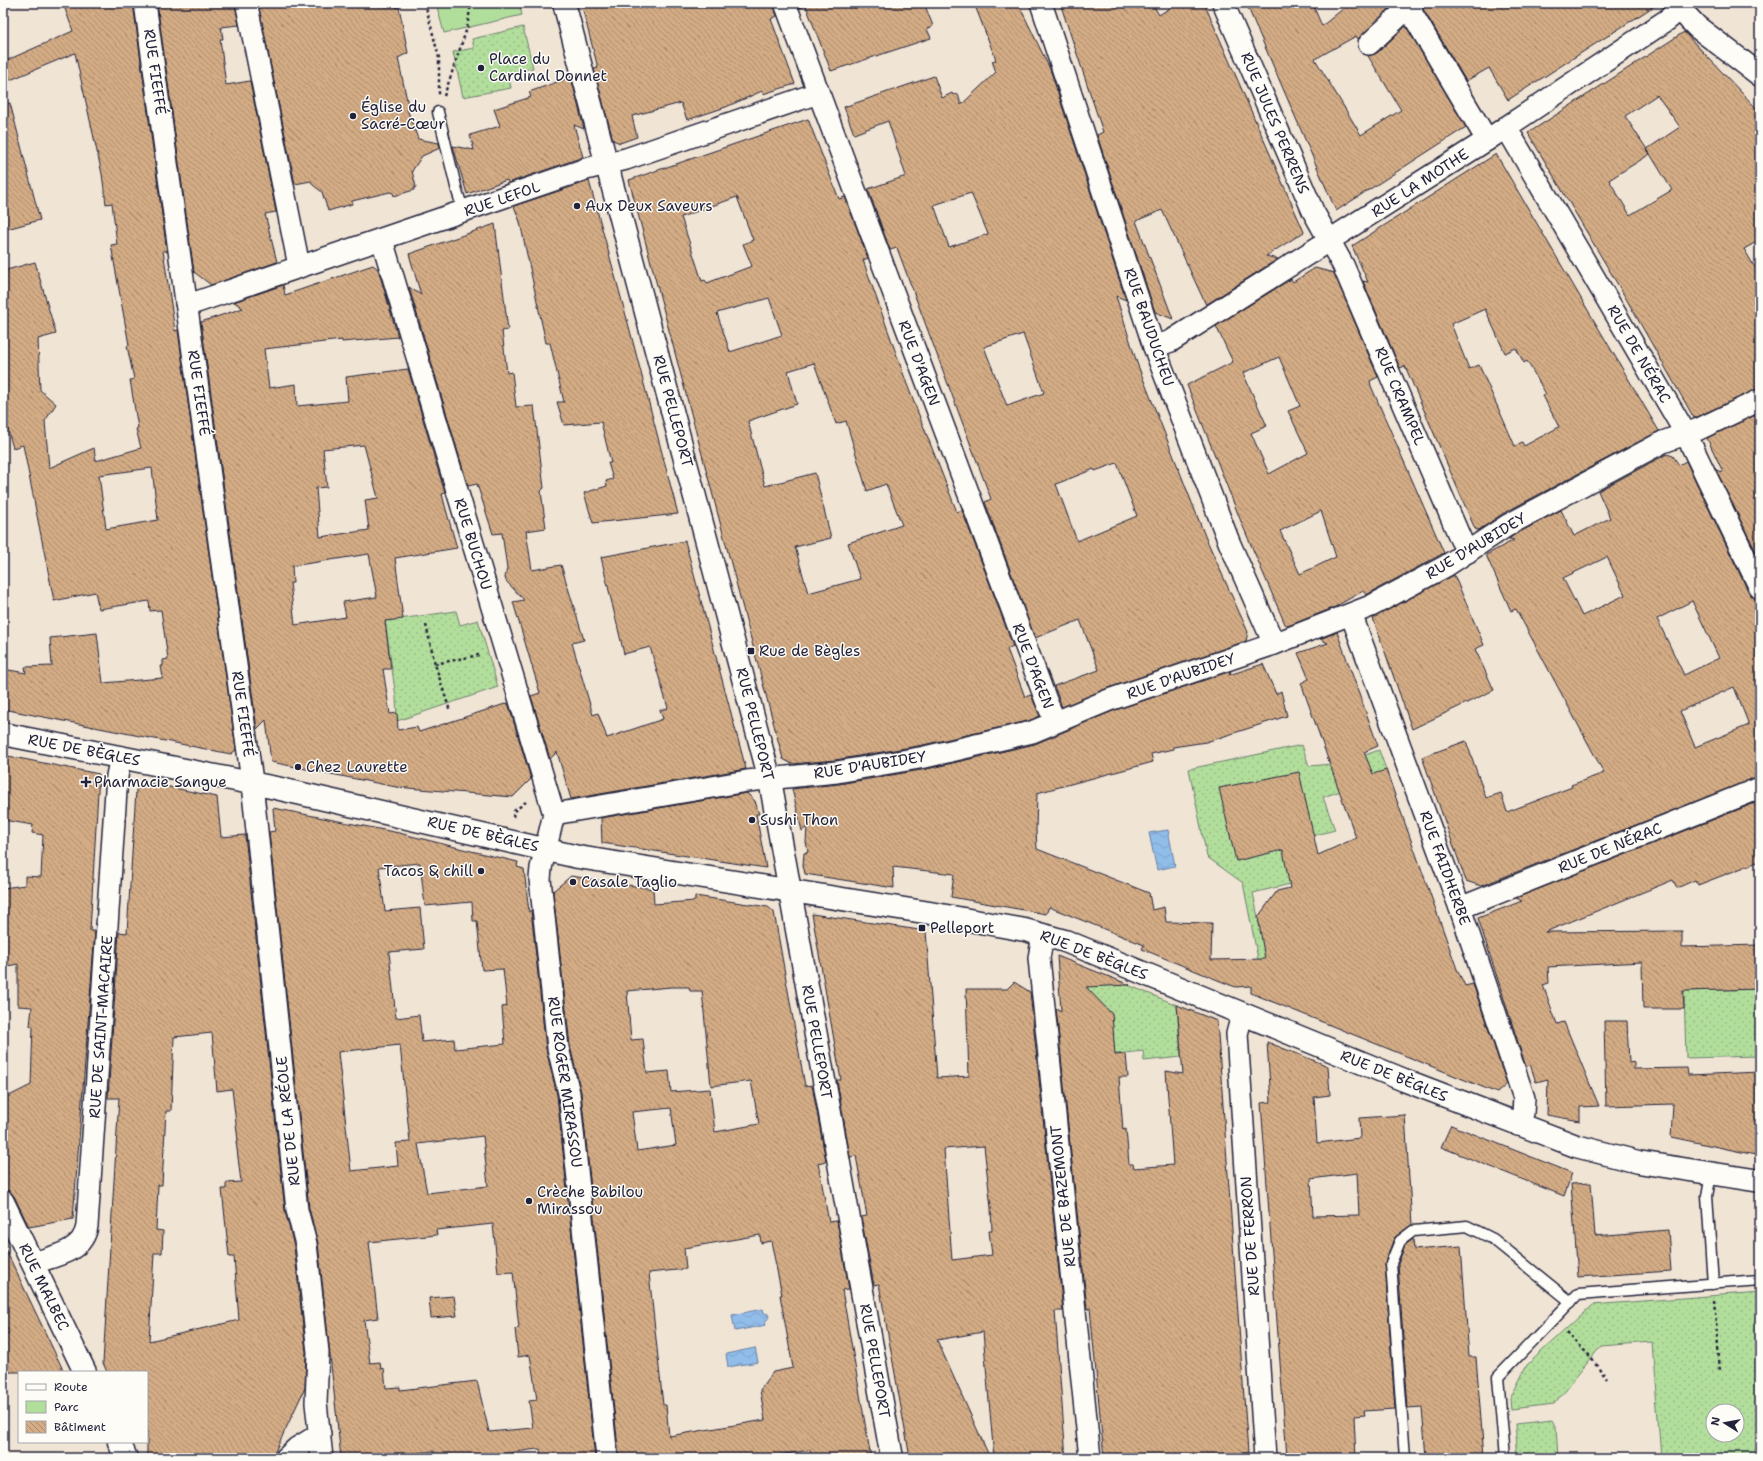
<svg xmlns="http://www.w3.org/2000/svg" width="1763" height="1461" font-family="'Shantell Sans',sans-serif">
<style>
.green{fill:url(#green-dots);stroke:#6a806c;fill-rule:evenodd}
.pitch{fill:#b2de9c;stroke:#6a806c}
.water{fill:url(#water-waves);stroke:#657fa4}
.building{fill:url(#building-back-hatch);stroke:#22223b;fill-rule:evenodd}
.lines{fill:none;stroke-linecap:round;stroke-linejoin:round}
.service-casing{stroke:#22223b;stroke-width:13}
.minor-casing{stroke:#22223b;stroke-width:24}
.tertiary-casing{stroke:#22223b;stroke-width:25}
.path{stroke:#22223b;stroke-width:2.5;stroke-dasharray:3 3;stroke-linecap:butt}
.service{stroke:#fdfcf7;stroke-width:10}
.minor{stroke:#fdfcf7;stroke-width:21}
.tertiary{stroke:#fdfcf7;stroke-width:22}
.poi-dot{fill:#22223b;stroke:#fdfcf7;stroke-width:1.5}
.labels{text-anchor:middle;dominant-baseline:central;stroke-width:3;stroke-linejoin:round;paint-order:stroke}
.poi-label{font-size:15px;fill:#22223b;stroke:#fdfcf7;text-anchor:start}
.street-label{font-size:15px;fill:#22223b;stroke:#fdfcf7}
</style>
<defs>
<pattern id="green-dots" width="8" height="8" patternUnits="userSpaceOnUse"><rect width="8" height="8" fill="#b2de9c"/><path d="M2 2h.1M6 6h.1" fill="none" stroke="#99be87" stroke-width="1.8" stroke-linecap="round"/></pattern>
<pattern id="water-waves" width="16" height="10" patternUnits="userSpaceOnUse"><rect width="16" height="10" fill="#91bdea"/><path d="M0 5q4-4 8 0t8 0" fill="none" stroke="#7da2ca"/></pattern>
<pattern id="building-back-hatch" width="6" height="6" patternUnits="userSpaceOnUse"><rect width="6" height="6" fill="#d3ac85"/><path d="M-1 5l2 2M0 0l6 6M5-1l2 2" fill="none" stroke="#ab8c6e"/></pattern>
</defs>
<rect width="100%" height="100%" fill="#f0e4d5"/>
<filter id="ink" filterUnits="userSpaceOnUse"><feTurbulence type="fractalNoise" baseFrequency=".025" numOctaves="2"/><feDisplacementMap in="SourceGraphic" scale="8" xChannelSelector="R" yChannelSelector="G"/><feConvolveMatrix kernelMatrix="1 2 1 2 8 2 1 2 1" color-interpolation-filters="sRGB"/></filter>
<g filter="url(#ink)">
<!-- green -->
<g class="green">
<path d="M523 27 533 68 508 73 511 88 463 97 453 52 474 48 472 39Z"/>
<path d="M456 611 460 625 478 620 498 687 397 721 396 697 385 621Z"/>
<path d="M1302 745 1309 766 1343 763 1379 750 1388 775 1323 797 1335 830 1282 844 1290 884 1253 893 1276 1003 1267 1000 1257 970 1258 959 1243 883 1207 857 1189 769Z"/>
<path d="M1086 968 1177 1005 1181 1057 1144 1061 1143 1051 1066 1060 1090 1011Z"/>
<path d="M1760 989V1056L1686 1058 1684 991Z"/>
<path d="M1760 1292V1458H1661L1652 1342 1601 1346 1554 1404 1511 1409 1510 1399 1527 1365 1592 1305ZM1713 1411H1737V1435H1713Z"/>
<path d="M1553 1420 1556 1426 1558 1458H1518L1515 1424Z"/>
</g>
<!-- pitch -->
<path class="pitch" d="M436 3H519L522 15 444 33Z"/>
<!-- water -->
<g class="water">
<path d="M1168 830 1175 866 1157 870 1149 833Z"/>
<path d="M763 1309 764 1313 768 1314 769 1317 765 1322 766 1325 735 1331 732 1315Z"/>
<path d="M755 1348 758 1362 728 1367 726 1354Z"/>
</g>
<!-- building -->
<g class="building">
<path d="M63 3H133L167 252 163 250 175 331 178 330 236 750 231 754 3 709V669L26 673 25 667 52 666 50 638 97 633 103 683 163 678 161 666H163V660L168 659 161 610 150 611 149 601 99 609 95 592 54 601 23 445 13 448 3 413V271L35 262 56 334 38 339 40 390 56 404 45 421 49 468 94 448 96 461 141 448 136 429 138 428 130 380 134 379 127 346 129 345 111 245 117 244 112 203 106 204 102 174 75 53 3 83V62L73 31ZM152 468 158 520 106 529 99 475Z"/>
<path d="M157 3H219L220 6 235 4 239 25 221 27 223 39H220L226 85 250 81 276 212 265 214 277 262 211 285 194 272Z"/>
<path d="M258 3H383L384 7 395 5 396 8 399 7 408 53 398 58 408 105 406 106 418 139 439 143 440 148 422 156 412 171 416 187 414 188V190L394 196 393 193 390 192 352 201V204L328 211 322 192 313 185 311 181 295 184Z"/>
<path d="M581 3H773L777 16 771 19 795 84 763 94 762 91 726 107 687 120 681 103 632 116 637 137 620 143 613 140 594 69 598 68Z"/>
<path d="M798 3H924L933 26 927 29 931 38 831 71 806 6 800 8Z"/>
<path d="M974 3H1018L1050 69 1126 300 1116 296 1137 363 1205 536 1248 632 1246 641 1105 689 1062 707 1054 686 1099 670 1080 620 1035 638 985 502 991 499 897 248 890 250 868 189 906 176 888 121 854 134 844 107 934 76 942 98 952 93 953 95 958 94 961 105 996 72 992 61 996 60ZM971 193 988 234 949 247 934 205ZM1023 334 1044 393 1007 406 984 347ZM1117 463 1137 516 1077 541 1056 484 1094 469 1095 471Z"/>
<path d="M1060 3H1152L1159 15 1178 3H1204L1304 232 1266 256 1278 259 1206 305 1162 210 1136 221 1173 319 1155 312 1097 135 1103 132Z"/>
<path d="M1246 3H1312L1322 26 1350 3H1395L1358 39 1356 36 1315 59 1361 135 1401 110 1368 56 1377 53 1406 26 1466 127 1336 211Z"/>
<path d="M1425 3H1659L1508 100 1489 68 1466 81 1423 9Z"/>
<path d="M1684 32 1760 112V240L1744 249 1760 276V388L1694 418 1624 295 1528 133ZM1657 95 1680 127 1647 149 1672 190 1630 215 1609 180 1650 154 1625 116Z"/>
<path d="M571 77 584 129 574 125 583 157 508 183 507 180 467 194 453 146 474 150 470 135 500 126 494 109 531 97 529 92Z"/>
<path d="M10 103 40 220 3 230V104Z"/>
<path d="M808 119 839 199 845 197 868 258 863 260 908 387 957 512 962 510 1013 646 1007 649 1025 697 1031 695 1040 716 1028 721 923 745 835 760 792 764 783 759 629 180ZM737 197 753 240 743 244 752 266 707 283 705 280 702 281 681 217ZM769 298 782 335 730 352 717 313ZM814 363 836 424 846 421 867 491 886 484 902 525 848 543 860 579 808 593 795 547 831 538 815 473 765 486 748 421 797 404 788 371Z"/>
<path d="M1496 154 1659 431 1502 514 1479 530 1475 529 1405 366 1400 368 1363 281 1368 282 1352 246ZM1485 309 1505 353 1516 348 1524 363 1527 361 1546 394 1543 396 1559 427 1524 446 1522 442 1515 446 1479 365 1469 369 1451 324Z"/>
<path d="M589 181 628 323 678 514 593 523 584 493 607 486 606 481 613 479 608 463H611L601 422 564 425 557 402H564L550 343H546L520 222 514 206Z"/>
<path d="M495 224 508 330 502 331 507 373 512 372 516 407 534 406 544 488 541 491 546 528 526 531 532 570 561 565 584 640 572 643 593 715 598 713 607 738 663 719 660 710 668 708 650 647 624 654 601 557 685 541 746 769 571 799 557 752 550 759 531 696 540 693 513 602 524 600 506 581 505 577 507 568 502 533 493 534 477 484 468 486 409 287 421 295 409 254Z"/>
<path d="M373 265 378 269 398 337 342 342V340L264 349 269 388 296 384 297 406 348 401 346 377 408 369 445 493 442 494 445 506 457 548 395 558 403 619 385 621 391 669H383L390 714 397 713 398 730 417 727 419 732 508 703 531 779 513 797 396 787 271 762 266 720 257 729 201 322 243 308 234 302 283 285 285 295ZM364 445 378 498 365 500 369 530 320 537 316 488 327 487 323 449ZM369 554 377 597 343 602 346 617 295 625 290 583H293L292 566Z"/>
<path d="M1315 268 1334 273 1378 377 1370 381 1371 386 1444 553 1366 595 1363 591 1333 608 1288 626 1285 624 1242 524 1187 385 1233 362 1216 326 1291 279 1293 282ZM1279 357 1300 406 1288 411 1308 453 1269 474 1251 433 1267 426 1243 373ZM1321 511 1336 557 1300 574 1280 531Z"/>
<path d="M1760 413V560L1716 470 1723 472 1707 438Z"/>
<path d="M1667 454 1673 456 1679 465 1686 461 1749 593 1754 598 1760 600V776L1481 886 1466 881 1422 757 1466 741 1486 798 1501 793 1507 812 1572 787 1571 785 1604 773 1516 609 1511 611 1486 555 1514 540 1509 539 1514 535 1561 510 1574 536 1610 518 1598 491ZM1607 557 1625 595 1582 616 1563 578ZM1692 601 1719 658 1684 675 1657 619ZM1734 687 1749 725 1695 747 1680 711Z"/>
<path d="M1454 575 1484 645 1475 649 1494 690 1412 729 1373 618Z"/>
<path d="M1337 632 1378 746 1364 752 1373 774 1386 770 1457 969 1465 986 1473 984 1507 1084 1497 1093 1251 993V986L1236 987 1230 985 1142 949 1144 945 1049 907 1046 914 951 897 954 874 893 867 894 888 805 874 803 865 804 853 808 852 806 842 807 827 802 831 792 789 839 784 927 769 1035 744 1113 711 1231 671 1229 675 1263 664 1276 694 1281 691 1287 716 1206 742 1173 747V749L1151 754 1153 762 1037 793 1036 830 1037 849 1149 893 1152 910 1164 907 1166 922 1212 923 1211 960 1265 959 1258 917 1277 891 1290 888 1283 850 1236 861 1219 788 1299 772 1318 855 1356 838 1301 683 1309 679 1298 653 1328 643 1320 639Z"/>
<path d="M3 755 99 774 90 931H95L73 1219 29 1227 14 1196 10 1191 3 1190V1099L31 1085 33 1026H30L32 1007 18 1006V964L3 967V888L25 885V876L41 877 43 835 32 833 33 825 3 820Z"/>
<path d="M146 782 217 797 221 837 245 835 285 1211 294 1246 306 1352 305 1388 272 1458H147V1372H107L103 1363 119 1098H108L119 932 127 933 136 790ZM212 1033 217 1091 232 1089 238 1141H236L241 1182 226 1183V1189H222L229 1257H234L239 1320 149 1341 154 1253H162L163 1231 156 1230 157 1208 158 1185H162L166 1111H171L174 1037Z"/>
<path d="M747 793 755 801 759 814H756L766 868 602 843 601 818Z"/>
<path d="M1760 801V861L1698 885 1695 880 1677 888 1673 880 1545 932 1682 931V947L1760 945V989L1683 991 1684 1009H1643L1642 962 1548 967 1549 983 1543 985 1557 1024 1564 1022 1599 1106 1580 1107V1121L1547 1115 1548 1079 1536 1082 1530 1064 1526 1067 1478 918 1522 901 1516 898Z"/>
<path d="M273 808 399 833 467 850 518 862 517 867 524 869 529 912 531 910 546 1049 557 1095 595 1458H550V1454L541 1455 540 1449H537L495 1455V1458H435L434 1451 391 1456V1458H341L318 1243 309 1208 269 832 275 831ZM420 863 425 906 472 902 473 921H477L482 970 503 969 507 1006 502 1007 505 1044 455 1049 454 1039 422 1042 419 1015 396 1018 389 952 424 949 420 908 385 911 379 867ZM400 1045 410 1142 396 1143 398 1166 351 1171 338 1052ZM483 1136 488 1186 427 1193 418 1144ZM493 1224 498 1273 513 1272 519 1328 515 1329 518 1357 530 1355 537 1400 529 1401 533 1428 489 1432 477 1381 400 1390V1387L386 1388 384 1368 381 1369 380 1362 370 1363 364 1320 378 1318 369 1242 437 1235 436 1230Z"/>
<path d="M571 876 653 889 654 904 695 901V896L768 907 774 912 805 1086 812 1085 826 1161 818 1163 829 1222 837 1221 849 1289 842 1290 871 1458H811L810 1450 762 1458H619L581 1092 570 1046 553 891ZM671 987H689L690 991H702L711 1086 751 1081 759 1124 715 1132 710 1089 671 1092 669 1071 647 1073 643 1039 631 1040 627 991ZM671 1108 676 1145 637 1151 632 1112ZM760 1235 761 1243 771 1241 782 1295H780L793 1368 773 1372 760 1390 765 1420 669 1436 666 1405H663L649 1273 686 1269 684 1248Z"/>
<path d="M812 914 926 931 937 1078 969 1076 966 989H1007L1014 982 1030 992 1063 1311H1055L1066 1458H994L983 1332 937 1340 990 1458H910L879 1284 874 1285 861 1217 867 1216 856 1156 850 1157 837 1080H841ZM984 1146 991 1208 992 1231H989L992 1255 952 1260 944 1149Z"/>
<path d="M1057 956 1130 985 1086 987 1112 1014 1115 1055 1126 1054 1128 1077H1119L1123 1130 1126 1129 1129 1164H1133L1134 1168 1173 1165 1166 1071 1183 1074 1177 1005 1217 1021 1248 1453 1171 1458H1104L1090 1308 1087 1309 1056 1008 1061 1011Z"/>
<path d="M1604 1021H1627L1629 1063 1634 1062V1069L1687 1068 1688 1075 1760 1072V1156L1671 1137 1673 1104 1606 1106Z"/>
<path d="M1267 1042 1328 1066 1330 1095 1314 1097 1317 1143 1360 1138 1359 1118 1405 1115 1412 1225 1394 1238 1385 1263 1395 1409 1364 1411 1365 1415 1354 1416 1356 1458H1287L1261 1103 1271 1102ZM1357 1173 1359 1215 1313 1216 1311 1179Z"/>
<path d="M1451 1125 1572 1173 1564 1196 1441 1147Z"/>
<path d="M1591 1183 1595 1236 1668 1230 1671 1271 1578 1277 1571 1184Z"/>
<path d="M1413 1239 1414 1250 1461 1246 1469 1357H1476L1484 1458H1426L1422 1407 1408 1408 1398 1264 1405 1245Z"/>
<path d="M3 1244 34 1309 64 1372H3V1335L9 1333 3 1320Z"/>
<path d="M454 1296 457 1316 431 1318 429 1298Z"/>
</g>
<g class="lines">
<defs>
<g id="service">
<path d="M438 112 457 191 464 212"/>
<path d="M1711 1174 1707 1196 1713 1284"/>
<path d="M1405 1458 1391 1263 1400 1241 1413 1231 1467 1226 1493 1239 1571 1302"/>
<path d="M1505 1458 1498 1377 1578 1294 1760 1280"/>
</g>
<g id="minor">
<path d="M145 3 251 774 297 1210 306 1244 318 1352 316 1403 322 1458"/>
<path d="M785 3 1047 703 1055 721"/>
<path d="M1041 3 1154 347 1229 542 1274 644"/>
<path d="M1223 3 1313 211 1343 265 1461 540 1468 552"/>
<path d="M247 6 299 266"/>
<path d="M1408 7 1487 140"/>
<path d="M1369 44 1413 3"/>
<path d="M1506 127 1686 434 1760 588"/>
<path d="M382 240 554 814 541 868 540 879 558 1048 569 1093 607 1458"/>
<path d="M186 303 197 302 586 169 626 159 818 93"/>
<path d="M1154 347 1171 341 1487 140 1667 20 1680 9"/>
<path d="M1351 614 1460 908 1524 1098 1523 1113 1518 1125"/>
<path d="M554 814 747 781 837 772 925 757 1032 732 1109 700 1274 644 1371 606 1446 566 1508 525 1663 442 1699 429 1760 400"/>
<path d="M1460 908 1760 788"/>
<path d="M1043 935 1039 958 1090 1458"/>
<path d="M1242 1015 1237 1034 1265 1458"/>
<path d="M33 1263C55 1256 83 1252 87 1226L117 776 121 757"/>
<path d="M286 1458 297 1448 320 1434"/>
</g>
<g id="tertiary">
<path d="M564 3 770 780 892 1458"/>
<path d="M1674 3 1697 27 1760 75"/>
<path d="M3 734 276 788 578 857 930 913 1025 930 1065 941 1404 1080 1576 1146 1638 1162 1760 1181"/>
<path d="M3 1202 85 1372"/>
<path d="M119 1442 126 1458"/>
</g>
</defs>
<!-- service casing -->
<use href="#service" class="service-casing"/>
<!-- minor casing -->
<use href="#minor" class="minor-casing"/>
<!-- tertiary casing -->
<use href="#tertiary" class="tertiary-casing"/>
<!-- path -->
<g class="path">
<path d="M425 3 439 58V95"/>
<path d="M444 96 467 28 471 3"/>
<path d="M426 625 435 664 450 711"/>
<path d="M435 664 479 655"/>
<path d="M513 817 514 811 526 802"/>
<path d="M1714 1300 1720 1370"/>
<path d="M1566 1333 1591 1357 1607 1379"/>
</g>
<!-- service -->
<use href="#service" class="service"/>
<!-- minor -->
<use href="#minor" class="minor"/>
<!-- tertiary -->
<use href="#tertiary" class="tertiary"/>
</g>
</g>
<!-- markers -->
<g class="poi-dot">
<circle cx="481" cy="68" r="4"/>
<circle cx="353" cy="116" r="4"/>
<circle cx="577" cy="206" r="4"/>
<rect x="747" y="647" width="8" height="8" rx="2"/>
<circle cx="298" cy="767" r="4"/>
<path d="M84 776h4v4h4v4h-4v4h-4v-4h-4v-4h4z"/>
<circle cx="752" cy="820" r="4"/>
<circle cx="481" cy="871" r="4"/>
<circle cx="573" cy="882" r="4"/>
<rect x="918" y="924" width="8" height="8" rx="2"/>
<circle cx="529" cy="1201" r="4"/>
</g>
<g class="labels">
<!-- poi labels -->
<g class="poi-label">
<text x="489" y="59">Place du<tspan x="489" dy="17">Cardinal Donnet</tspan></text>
<text x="361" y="107">Église du<tspan x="361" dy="17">Sacré-Cœur</tspan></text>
<text x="585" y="206">Aux Deux Saveurs</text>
<text x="759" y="651">Rue de Bègles</text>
<text x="306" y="767">Chez Laurette</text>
<text x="94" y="782">Pharmacie Sangue</text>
<text x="760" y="820">Sushi Thon</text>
<text x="473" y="871" text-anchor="end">Tacos &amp; chill</text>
<text x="581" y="882">Casale Taglio</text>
<text x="930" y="928">Pelleport</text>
<text x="537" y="1192">Crèche Babilou<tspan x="537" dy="17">Mirassou</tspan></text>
</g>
<!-- street labels -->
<g class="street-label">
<text transform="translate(155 72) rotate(82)">RUE FIEFFÉ</text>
<text transform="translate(1275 123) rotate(67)">RUE JULES PERRENS</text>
<text transform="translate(1420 183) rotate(-33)">RUE LA MOTHE</text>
<text transform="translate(502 199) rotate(-19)">RUE LEFOL</text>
<text transform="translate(1149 327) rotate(71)">RUE BAUDUCHEU</text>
<text transform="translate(1639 354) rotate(60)">RUE DE NÉRAC</text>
<text transform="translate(919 363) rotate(69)">RUE D'AGEN</text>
<text transform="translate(199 393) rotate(82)">RUE FIEFFÉ</text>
<text transform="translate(1400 396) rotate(67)">RUE CRAMPEL</text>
<text transform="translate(673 411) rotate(75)">RUE PELLEPORT</text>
<text transform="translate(473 544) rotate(73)">RUE BUCHOU</text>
<text transform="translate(1476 546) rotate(-31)">RUE D'AUBIDEY</text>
<text transform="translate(1033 666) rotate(69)">RUE D'AGEN</text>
<text transform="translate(1181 676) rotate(-19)">RUE D'AUBIDEY</text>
<text transform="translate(243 714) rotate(82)">RUE FIEFFÉ</text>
<text transform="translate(755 724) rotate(76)">RUE PELLEPORT</text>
<text transform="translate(84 750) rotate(11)">RUE DE BÈGLES</text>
<text transform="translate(870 765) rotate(-9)">RUE D'AUBIDEY</text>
<text transform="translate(483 834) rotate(13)">RUE DE BÈGLES</text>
<text transform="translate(1610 848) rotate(-22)">RUE DE NÉRAC</text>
<text transform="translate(1445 868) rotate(70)">RUE FAIDHERBE</text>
<text transform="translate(1094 955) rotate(21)">RUE DE BÈGLES</text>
<text transform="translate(101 1027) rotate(-86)">RUE DE SAINT-MACAIRE</text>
<text transform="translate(817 1042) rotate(80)">RUE PELLEPORT</text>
<text transform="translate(1394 1076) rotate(22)">RUE DE BÈGLES</text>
<text transform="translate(565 1082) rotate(82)">RUE ROGER MIRASSOU</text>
<text transform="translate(288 1121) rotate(-96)">RUE DE LA RÉOLE</text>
<text transform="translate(1063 1196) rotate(-96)">RUE DE BAZEMONT</text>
<text transform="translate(1250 1236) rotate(-94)">RUE DE FERRON</text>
<text transform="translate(44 1287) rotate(64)">RUE MALBEC</text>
<text transform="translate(875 1361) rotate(80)">RUE PELLEPORT</text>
</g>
</g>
<!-- margin -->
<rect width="1763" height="1461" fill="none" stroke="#fdfcf7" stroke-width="16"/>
<rect x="8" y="8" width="1747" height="1445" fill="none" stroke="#22223b" stroke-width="1.5" filter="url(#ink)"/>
<!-- legend -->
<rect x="18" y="1371" width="130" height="72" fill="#fdfcf7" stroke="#a5a5ac"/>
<rect x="26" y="1384" width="20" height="6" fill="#fdfcf7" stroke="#a5a5ac"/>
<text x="54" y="1391" font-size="12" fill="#22223b">Route</text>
<rect x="26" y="1401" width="20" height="12" fill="#b2de9c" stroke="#a5a5ac"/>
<text x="54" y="1411" font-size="12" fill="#22223b">Parc</text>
<rect x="26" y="1421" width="20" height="12" fill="url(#building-back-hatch)" stroke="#a5a5ac"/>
<text x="54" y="1431" font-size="12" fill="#22223b">Bâtiment</text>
<!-- north arrow -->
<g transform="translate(1725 1423) rotate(281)"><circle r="19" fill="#fdfcf7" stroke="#a5a5ac"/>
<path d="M0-3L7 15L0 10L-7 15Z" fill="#22223b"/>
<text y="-6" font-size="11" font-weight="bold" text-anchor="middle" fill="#22223b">N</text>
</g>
</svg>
